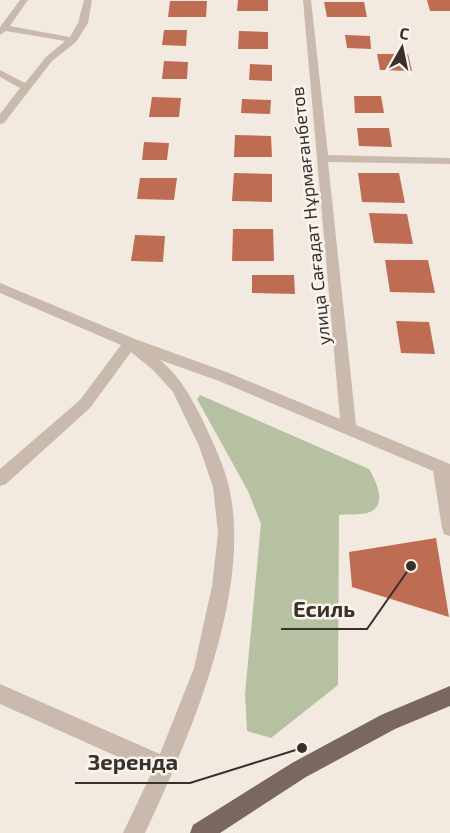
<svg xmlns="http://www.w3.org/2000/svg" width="450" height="833" font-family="'Exo 2',sans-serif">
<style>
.green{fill:#b6c1a2}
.building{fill:#be6d53}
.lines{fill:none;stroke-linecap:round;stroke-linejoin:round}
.minor{fill:#cabaad;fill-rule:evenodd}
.major{fill:#7a675e;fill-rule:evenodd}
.labels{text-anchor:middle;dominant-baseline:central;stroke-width:5;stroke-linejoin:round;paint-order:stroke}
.far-street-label{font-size:18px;fill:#39302b;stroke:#faf4ee}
.leader{fill:none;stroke:#39302b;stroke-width:2}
.callout-dot{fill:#39302b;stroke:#faf4ee;stroke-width:2}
.callout-label{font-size:22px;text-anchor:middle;font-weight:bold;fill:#39302b;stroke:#faf4ee;stroke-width:5;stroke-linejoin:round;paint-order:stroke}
</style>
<rect width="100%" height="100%" fill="#f2eae1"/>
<!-- green -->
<path class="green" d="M200 395 369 469C376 481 389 507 367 513 358 515 347 514 339 515L338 685 271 738 247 731 245 694 261 524 248 491 197 399Z"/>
<!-- building -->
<g class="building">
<path d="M238 0H268V11H237Z"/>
<path d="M427 0H450V11H430Z"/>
<path d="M170 1H207L206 17H168Z"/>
<path d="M324 2H364L367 17H327Z"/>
<path d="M164 30H187L186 46 162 45Z"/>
<path d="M239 31 268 32V49H238Z"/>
<path d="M345 35 370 36 371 49 347 48Z"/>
<path d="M377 54H408L412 71 380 70Z"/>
<path d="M164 61 188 62 187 79H162Z"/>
<path d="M250 64 272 65V81L249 80Z"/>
<path d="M354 96H381L384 113H355Z"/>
<path d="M152 97 181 98 179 117H149Z"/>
<path d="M242 99 271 100 270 114 241 113Z"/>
<path d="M357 128H389L392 147 359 146Z"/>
<path d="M235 135 271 136 272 157H234Z"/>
<path d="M144 142 169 143 167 160H142Z"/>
<path d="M234 173 272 174V202L232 201Z"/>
<path d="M358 173H399L405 203 362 202Z"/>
<path d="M140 178H177L174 200 137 199Z"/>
<path d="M369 213 407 214 413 244 374 243Z"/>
<path d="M233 229H273L274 261H232Z"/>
<path d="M135 235 165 236 163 262 131 261Z"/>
<path d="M385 260H428L435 293 390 292Z"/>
<path d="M252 275H294L295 294 252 293Z"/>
<path d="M396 321 429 322 435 354 401 353Z"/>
<path d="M436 538 449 617 352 587 349 552Z"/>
</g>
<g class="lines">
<!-- minor -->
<g class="minor">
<path d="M20 0H28L10 26 70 37 78 23 84 0H92L88 23 76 42 52 61 4 123 0 124V114L20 88 0 77V70L25 83 46 57 65 41 6 31 0 35V27Z"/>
<path d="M303 0H311L328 155 450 158V164L328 162 356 425 450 464V536L444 534 442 528 433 471 219 381 160 360C181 377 192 399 204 423 213 443 224 465 229 487 253 592 189 739 145 833H123L152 772 0 704V684L160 754 194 668 212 586 218 533 213 487 199 446 173 392 153 370 131 352 90 408 6 484 0 486V469L80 400 121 345 0 293V283L135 339 229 373 340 419Z"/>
</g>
<!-- major -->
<path class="major" d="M450 686V706L395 729 306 777 220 833H190L193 825 292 763 381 715Z"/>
</g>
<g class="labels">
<!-- far-street labels -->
<g class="far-street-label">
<text transform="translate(310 216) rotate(-96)">улица Сағадат Нұрмағанбетов</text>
</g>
</g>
<!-- callouts -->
<path class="leader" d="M411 566L367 629H281M302 748L190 783H75"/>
<g class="callout-dot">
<circle cx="411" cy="566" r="6"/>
<circle cx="302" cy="748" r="6"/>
</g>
<g class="callout-label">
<text x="324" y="617">Есиль</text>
<text x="133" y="770">Зеренда</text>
</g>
<!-- north arrow -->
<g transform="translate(402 48) rotate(9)" stroke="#faf4ee" stroke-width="4.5" paint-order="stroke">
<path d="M0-4.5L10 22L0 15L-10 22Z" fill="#39302b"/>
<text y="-9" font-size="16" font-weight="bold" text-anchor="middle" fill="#39302b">С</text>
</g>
</svg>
